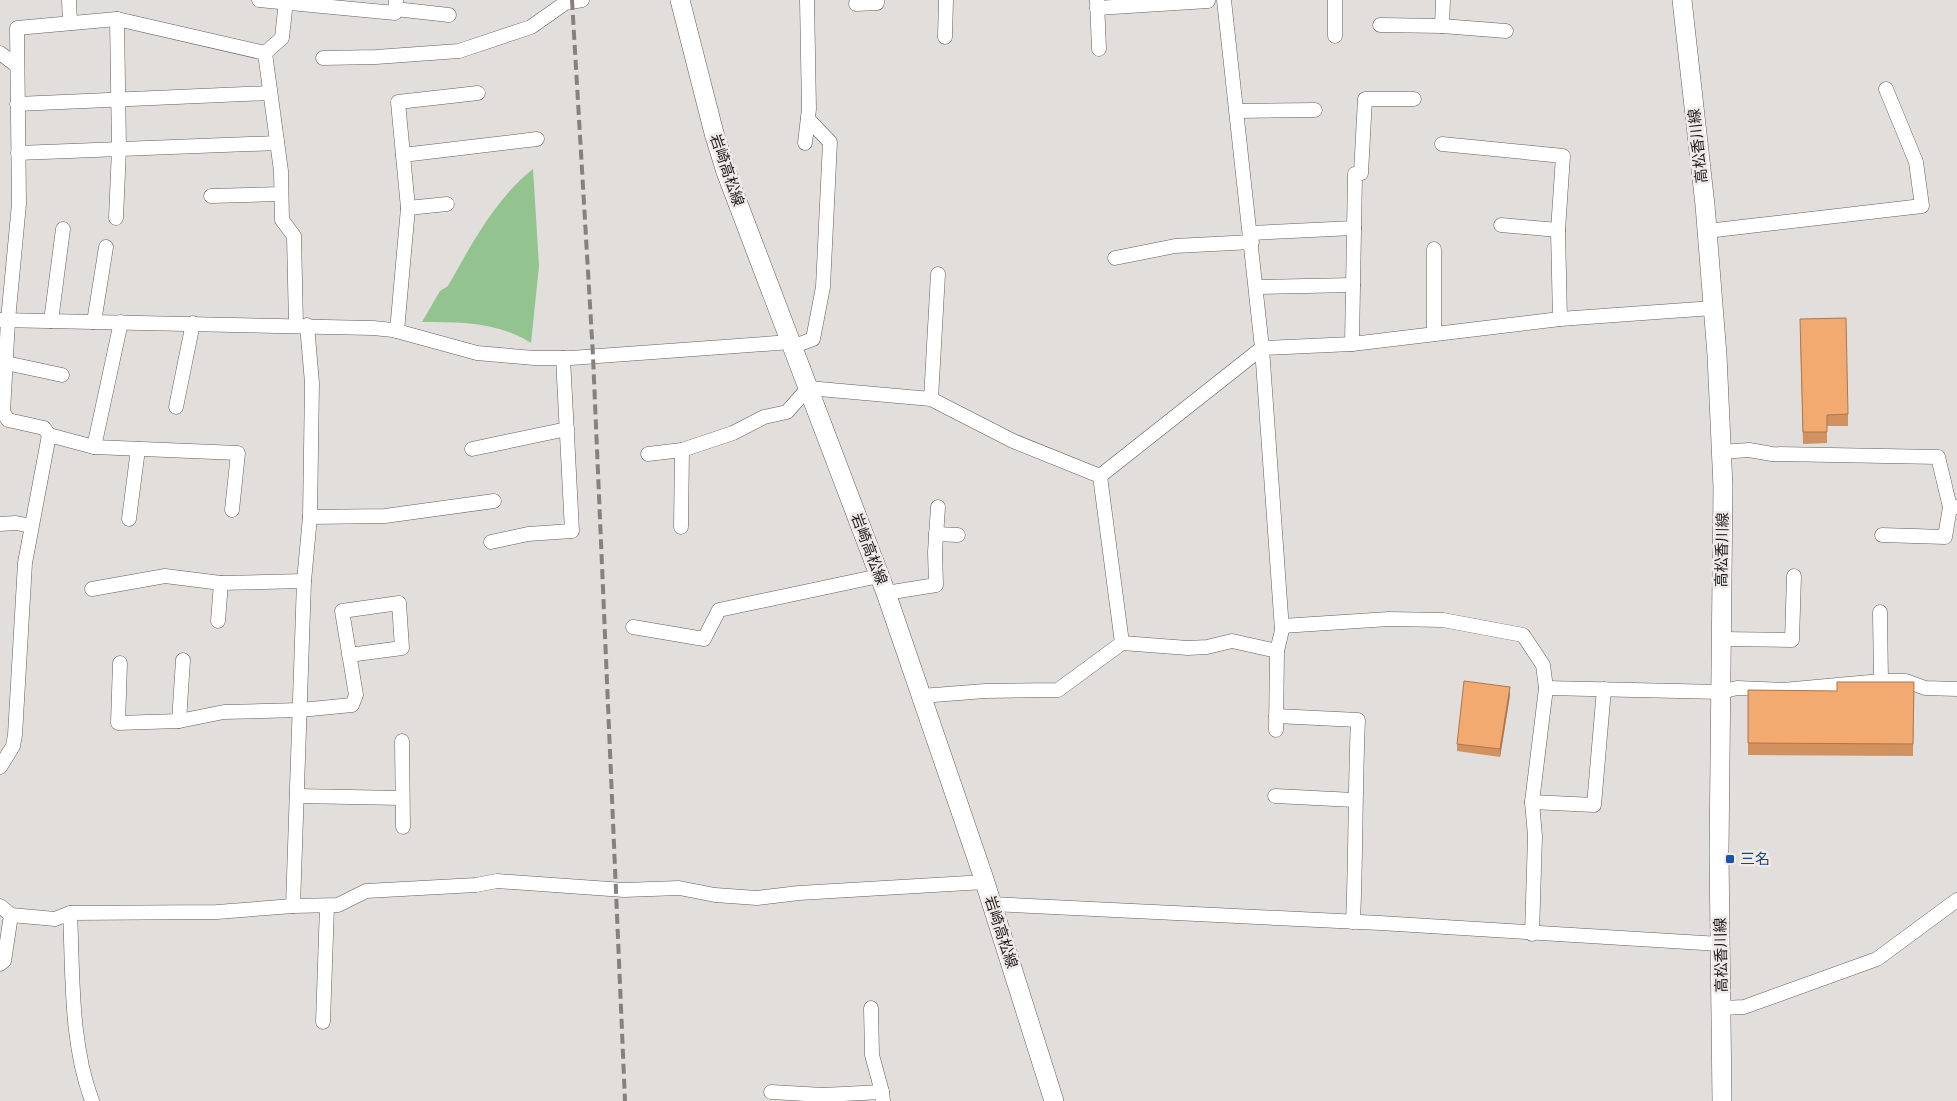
<svg xmlns="http://www.w3.org/2000/svg" width="1957" height="1101" font-family="Karla,'Noto Sans JP',sans-serif">
<style>
.green{fill:#93c38e}
.lines{fill:none;stroke-linecap:round;stroke-linejoin:round}
.minor-casing{stroke:#615e5c;stroke-width:15}
.secondary-casing{stroke:#615e5c;stroke-width:20}
.minor{stroke:#fff;stroke-width:14}
.secondary{stroke:#fff;stroke-width:19}
.rail{stroke:#84817f;stroke-width:4;stroke-dasharray:10 5;stroke-linecap:butt}
.wall{fill:#d19260}
.shaded-wall{fill:#aa774e}
.building{fill:#f3aa70;stroke:#aa774e}
.transit-dot{fill:#1a4fb4;stroke:#efebe9;stroke-width:2}
.labels{text-anchor:middle;dominant-baseline:central;stroke-width:5;stroke-linejoin:round;paint-order:stroke}
.street-label{font-size:15px;fill:#1d1b1a;stroke:#efebe9}
.transit-label{font-size:15px;fill:#164399;stroke:#efebe9;text-anchor:start}
</style>
<rect width="100%" height="100%" fill="#e2dedc"/>
<!-- green -->
<path class="green" d="M533 169 539 266 531 343C497 322 461 322 422 322L440 291 448 286C471 245 496 198 533 169Z"/>
<g class="lines">
<defs>
<g id="minor">
<path d="M69 0 70 23"/>
<path d="M259 0 395 13 396 0"/>
<path d="M1224 0 1262 348 1282 630 1277 651 1276 730"/>
<path d="M1097 1 1099 49"/>
<path d="M856 4 877 3V0"/>
<path d="M1097 8 1208 1"/>
<path d="M395 9 449 15"/>
<path d="M1380 25 1442 26 1506 31"/>
<path d="M1442 26 1443 0"/>
<path d="M1335 36V0"/>
<path d="M945 37 946 0"/>
<path d="M0 53 16 65"/>
<path d="M265 53 281 171 282 220 294 236 296 325"/>
<path d="M265 53 282 38 286 0"/>
<path d="M323 58 376 57 459 51 531 27 565 3 582 0"/>
<path d="M17 104 270 93"/>
<path d="M1237 111 1315 110"/>
<path d="M805 143 809 109 807 0"/>
<path d="M1442 144 1563 156 1558 230 1560 319"/>
<path d="M18 153 277 143"/>
<path d="M403 155 537 139"/>
<path d="M211 196 281 194"/>
<path d="M408 208 447 204"/>
<path d="M116 218 119 149 117 19"/>
<path d="M1501 225 1558 230"/>
<path d="M1707 231 1922 206 1916 162 1886 89"/>
<path d="M1251 233 1354 228"/>
<path d="M1115 258 1175 246 1252 242"/>
<path d="M1256 287 1353 285"/>
<path d="M0 320 373 328 393 330 477 353 534 358H571L791 342"/>
<path d="M51 321 63 229"/>
<path d="M94 322 106 247"/>
<path d="M397 331 408 208 398 102 478 93"/>
<path d="M1434 334V249"/>
<path d="M1352 344 1355 174 1361 173 1365 99H1414"/>
<path d="M792 347 813 339 823 287 830 142 808 119"/>
<path d="M6 363 62 375"/>
<path d="M931 399 938 274"/>
<path d="M176 407 193 323"/>
<path d="M49 435 94 447 238 453 232 510"/>
<path d="M94 447 121 322"/>
<path d="M472 449 567 429"/>
<path d="M1721 452 1749 450 1772 454 1938 457 1950 507H1957"/>
<path d="M648 454 682 450"/>
<path d="M1100 476 1262 348 1352 344 1560 319 1713 308"/>
<path d="M310 517 385 516 494 501"/>
<path d="M129 519 138 449"/>
<path d="M0 524 16 523 31 526"/>
<path d="M681 527 682 450 733 433 764 417 787 412 808 388 931 399 1013 441 1100 476 1122 643"/>
<path d="M936 534 958 535"/>
<path d="M1882 535 1945 537 1950 507"/>
<path d="M491 542 528 534 572 531 563 358"/>
<path d="M92 589 165 576 221 583 304 581"/>
<path d="M886 593 936 585 935 552 938 507"/>
<path d="M1880 612 1881 681"/>
<path d="M218 621 221 583"/>
<path d="M1282 626 1389 619 1443 620 1523 635 1543 665 1546 688 1532 802 1535 836 1532 934"/>
<path d="M633 627 704 639 719 610 879 576"/>
<path d="M1721 639 1792 640 1794 576"/>
<path d="M120 663 118 723 179 721 224 712 300 710 352 705 356 695 342 611 399 603 402 648 349 655"/>
<path d="M1546 688 1721 692 1737 688 1783 690 1881 681H1906L1925 688 1957 689"/>
<path d="M921 696 985 691 1058 690 1122 643 1188 648 1207 647 1232 641 1277 651"/>
<path d="M1276 716 1358 720C1355 788 1356 855 1353 922"/>
<path d="M179 721 183 660"/>
<path d="M402 741 403 827"/>
<path d="M0 767 13 746 15 735 25 563 49 435 44 428 8 420 3 412 8 320 19 204 17 28 117 19 265 53"/>
<path d="M297 796 402 798"/>
<path d="M1275 796 1354 800"/>
<path d="M1532 802 1594 805 1604 689"/>
<path d="M991 904 1380 923 1720 944"/>
<path d="M0 906 11 915 55 919 70 913"/>
<path d="M293 906 338 905 366 891 476 885 497 881 624 890 679 888 715 895 757 898 799 893 985 882"/>
<path d="M0 964 4 961 11 915"/>
<path d="M871 1008 872 1055 882 1092"/>
<path d="M1722 1008 1744 1007 1877 959 1957 900"/>
<path d="M323 1022 327 906"/>
<path d="M771 1092 823 1095 882 1092 883 1101"/>
<path d="M92 1101C70 1042 73 975 70 913L217 912 293 906 304 581 310 517 312 383 307 325"/>
</g>
<g id="secondary">
<path d="M680 0 714 133 726 172 886 593 983 876 1054 1101"/>
<path d="M1682 0 1705 205 1717 355 1723 487 1719 852 1722 1101"/>
</g>
</defs>
<!-- minor casing -->
<use href="#minor" class="minor-casing"/>
<!-- secondary casing -->
<use href="#secondary" class="secondary-casing"/>
<!-- minor -->
<use href="#minor" class="minor"/>
<!-- secondary -->
<use href="#secondary" class="secondary"/>
<!-- rail -->
<path class="rail" d="M572 0 593 356 625 1101"/>
</g>
<!-- wall -->
<g class="wall">
<path d="M1800 331 1848 414V426H1827V443L1803 444Z"/>
<path d="M1914 682 1913 756 1748 755V690L1837 691Z"/>
<path d="M1510 695 1500 757 1457 751V744Z"/>
</g>
<!-- shaded-wall -->
<path class="shaded-wall" d="M1510 687V695L1500 757V749Z"/>
<!-- building -->
<g class="building">
<path d="M1846 318 1848 414 1827 415V432H1803L1800 319Z"/>
<path d="M1464 681 1510 687 1500 749 1457 744Z"/>
<path d="M1837 682H1914L1913 744 1748 743V690L1837 691Z"/>
</g>
<!-- markers -->
<rect class="transit-dot" x="1725" y="854" width="10" height="10" rx="2.5"/>
<g class="labels">
<!-- street labels -->
<g class="street-label">
<text transform="translate(1698 146) rotate(-96)">高松香川線</text>
<text transform="translate(727 170) rotate(71)">岩崎高松線</text>
<text transform="translate(869 549) rotate(69)">岩崎高松線</text>
<text transform="translate(1722 550) rotate(-89)">高松香川線</text>
<text transform="translate(1001 932) rotate(72)">岩崎高松線</text>
<text transform="translate(1721 955) rotate(-91)">高松香川線</text>
</g>
<!-- transit labels -->
<g class="transit-label">
<text x="1740" y="859">三名</text>
</g>
</g>
</svg>
